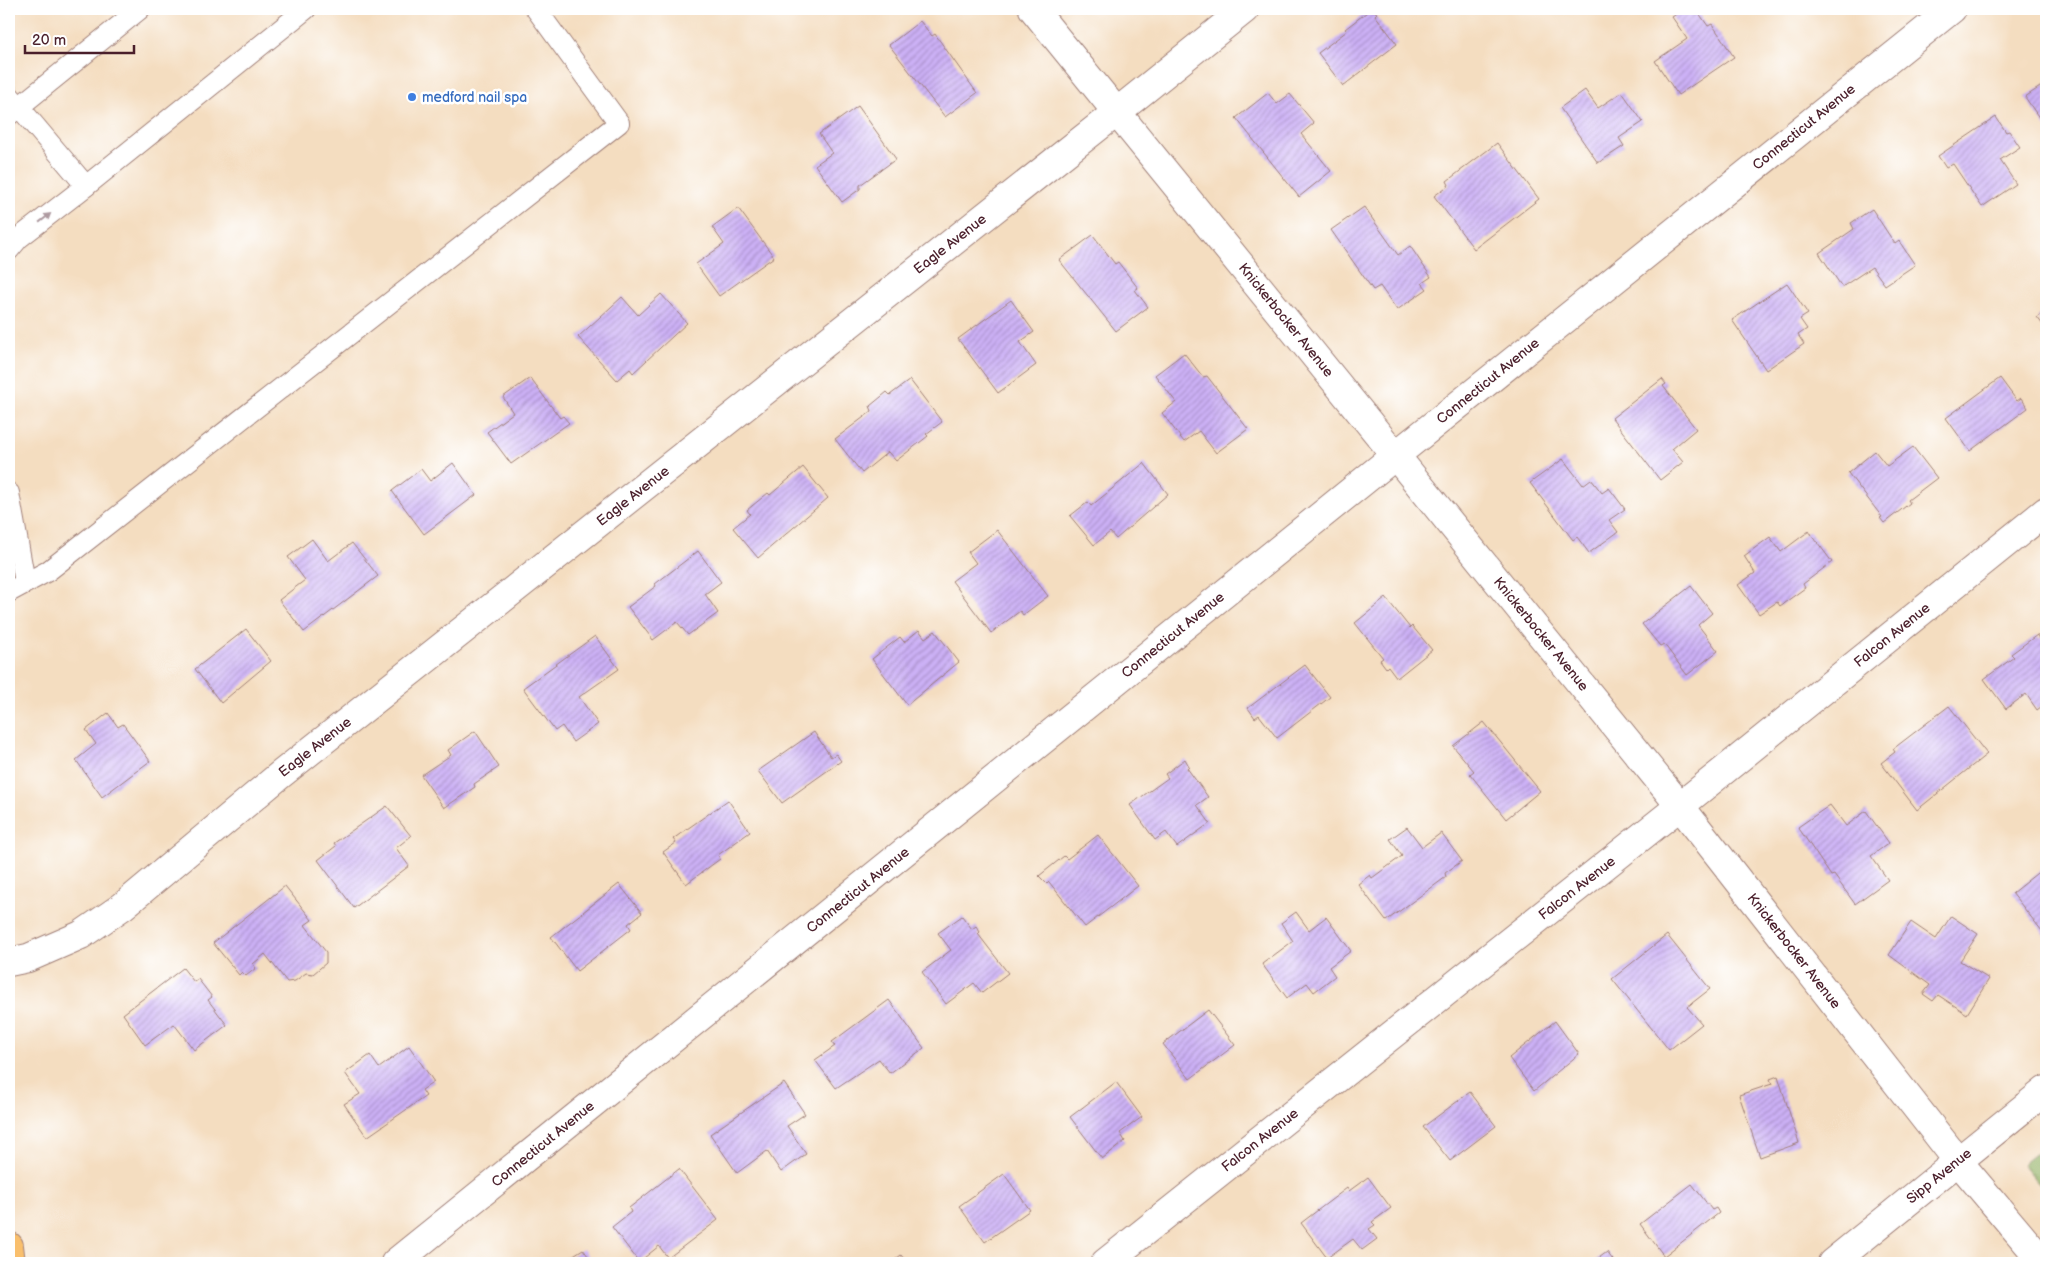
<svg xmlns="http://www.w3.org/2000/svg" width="2055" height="1272" font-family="'Balsamiq Sans',sans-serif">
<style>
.forest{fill:url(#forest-crowns);stroke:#6e6847}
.building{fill:url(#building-hatch)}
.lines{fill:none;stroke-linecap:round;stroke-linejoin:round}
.service-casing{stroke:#9f7e76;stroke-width:22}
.minor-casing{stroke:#9f7e76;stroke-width:30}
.primary-casing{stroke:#9f7e76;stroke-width:30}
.service{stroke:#fff;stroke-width:20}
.minor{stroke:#fff;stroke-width:28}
.primary{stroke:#f9bf6d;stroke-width:28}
.oneway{fill:#ae9aa0}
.shop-dot{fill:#3f7fe0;stroke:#fff;stroke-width:2}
.labels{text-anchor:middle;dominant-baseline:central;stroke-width:5;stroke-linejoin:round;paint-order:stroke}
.shop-label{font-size:14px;fill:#366cbe;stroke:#fff;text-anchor:start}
.street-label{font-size:14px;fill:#4a1f2b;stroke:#fff}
</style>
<defs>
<pattern id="forest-crowns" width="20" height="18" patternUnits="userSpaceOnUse" patternTransform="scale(1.25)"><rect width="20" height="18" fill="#93b163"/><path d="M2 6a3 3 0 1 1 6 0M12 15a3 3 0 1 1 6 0" fill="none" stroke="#7a8f52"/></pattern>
<pattern id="building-hatch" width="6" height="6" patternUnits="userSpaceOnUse" patternTransform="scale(1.25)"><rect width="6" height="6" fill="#ccb1f6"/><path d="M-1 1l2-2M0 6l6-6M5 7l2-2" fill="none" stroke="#a88fc7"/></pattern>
</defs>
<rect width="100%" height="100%" fill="#fff"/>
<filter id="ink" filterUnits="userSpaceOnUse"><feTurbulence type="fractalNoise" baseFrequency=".02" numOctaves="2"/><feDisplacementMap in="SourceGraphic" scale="10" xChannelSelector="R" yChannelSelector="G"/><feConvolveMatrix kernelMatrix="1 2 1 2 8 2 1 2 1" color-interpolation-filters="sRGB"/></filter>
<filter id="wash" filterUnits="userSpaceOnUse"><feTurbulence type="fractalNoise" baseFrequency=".0096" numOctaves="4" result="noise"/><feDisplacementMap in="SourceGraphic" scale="20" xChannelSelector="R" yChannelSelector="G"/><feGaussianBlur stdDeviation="1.12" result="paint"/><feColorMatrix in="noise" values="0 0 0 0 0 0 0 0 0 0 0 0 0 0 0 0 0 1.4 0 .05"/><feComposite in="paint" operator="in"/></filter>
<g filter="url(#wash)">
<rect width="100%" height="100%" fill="#f4ddc0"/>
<!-- forest -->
<path class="forest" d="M2046 1145V1192L2022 1164Z"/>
<g id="blocks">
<!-- building -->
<g class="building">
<path d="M1371 9 1377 13 1375 15 1397 44 1343 86 1318 53 1347 31 1345 29Z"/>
<path d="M1684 9H1696L1708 26 1712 24 1734 57 1678 95 1655 61 1687 39 1672 17Z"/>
<path d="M920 21 932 36 935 34 977 93 945 117 889 45Z"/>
<path d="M2046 83V128L2025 97Z"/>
<path d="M1585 90 1598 108 1622 92 1643 122 1619 138 1624 146 1598 163 1560 108Z"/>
<path d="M1268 93 1277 104 1290 94 1314 123 1301 134 1331 171 1299 197 1236 118Z"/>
<path d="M858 106 896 159 860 185V189L842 202 815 165 832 153 819 134Z"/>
<path d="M1996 117 2006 132 2009 131 2020 147 2000 160 2016 184 1982 207 1953 164 1946 168 1938 156Z"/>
<path d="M1497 143 1539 199 1474 249 1434 196 1449 185 1447 181Z"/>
<path d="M1364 207 1398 255 1410 246 1431 277 1422 283 1427 289 1397 310 1380 286 1373 290 1331 230Z"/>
<path d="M738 208 774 257 719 296 696 264 724 244 712 227Z"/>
<path d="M1872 209 1895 244 1899 241 1915 265 1885 285 1872 267 1842 287 1819 253 1854 229 1851 223Z"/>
<path d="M1093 235 1115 264 1118 262 1138 288 1135 290 1148 307 1116 331 1059 260Z"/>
<path d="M1787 283 1808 314 1800 319 1807 329 1798 335 1804 344 1766 370 1732 320Z"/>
<path d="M661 294 687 323 633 373 630 369 617 380 578 337 622 297 638 315Z"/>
<path d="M1011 300 1034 332 1020 342 1036 365 998 393 958 339Z"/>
<path d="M2046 310V329L2037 317Z"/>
<path d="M1184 353 1203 377 1207 376 1248 429 1216 453 1199 431 1184 442 1162 413 1176 402 1155 375Z"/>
<path d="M530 378 560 418 563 416 569 423 511 464 487 432 513 413 503 397Z"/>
<path d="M2000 378 2017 401 2021 398 2028 408 1970 451 1946 418Z"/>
<path d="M1662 379 1666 384 1663 386 1696 429 1672 449 1683 462 1660 480 1612 418Z"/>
<path d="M910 380 942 422 926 434 928 436 896 461 888 452 862 473 835 439 872 411 870 406 887 392 890 395Z"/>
<path d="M1913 447 1937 478 1908 500 1910 503 1884 523 1880 518 1882 517 1848 473 1875 451 1887 466Z"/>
<path d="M1563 459 1583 485 1591 479 1602 493 1609 488 1625 509 1609 520 1618 532 1589 553 1577 537 1573 540 1530 483Z"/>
<path d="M453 463 476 495 424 534 392 491 421 469 430 481Z"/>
<path d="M1144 463 1168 494 1116 539 1110 532 1094 545 1070 516 1088 502 1091 506Z"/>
<path d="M803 467 828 498 758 558 733 528 750 514 747 510 768 493 770 495Z"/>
<path d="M997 530 1048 596 1023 615 1020 611 991 633 952 581 976 563 968 552Z"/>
<path d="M1809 531 1832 562 1803 584 1805 588 1780 606 1777 602 1759 614 1738 585 1755 573 1744 556 1770 537 1781 552Z"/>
<path d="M312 539 328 561 352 543 378 576 304 632 279 600 305 580 288 557Z"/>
<path d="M698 551 721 582 705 594 718 613 688 635 677 622 653 640 628 607 656 586 655 584Z"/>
<path d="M1691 586 1712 613 1698 625 1718 651 1687 675 1664 644 1660 646 1642 624Z"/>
<path d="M1386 598 1410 628 1412 626 1432 650 1397 678 1388 666 1386 668 1380 660 1383 658 1355 623Z"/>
<path d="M246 629 271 661 221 703 195 669Z"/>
<path d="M919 630 925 638 935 631 959 662 907 705 872 659 900 637 904 642Z"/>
<path d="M2046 634V703L2037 710 2026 694 2006 709 1984 679 2014 657 2011 654 2037 635 2039 639Z"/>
<path d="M595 636 619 669 579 697 598 724 573 742 562 726 555 731 523 688Z"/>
<path d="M1305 665 1330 697 1277 738 1259 715 1255 718 1248 708Z"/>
<path d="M1949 706 1987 754 1917 810 1881 763 1895 752 1893 749Z"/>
<path d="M108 713 118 727 123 724 150 761 102 797 76 760 96 744 86 730Z"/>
<path d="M1484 722 1540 791 1506 819 1470 774 1474 771 1453 746Z"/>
<path d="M475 731 499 767 474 784 475 787 444 808 421 775 451 755 448 750Z"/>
<path d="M814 732 831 757 836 754 841 761 782 803 758 771Z"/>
<path d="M1185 759 1189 766 1187 768 1208 797 1197 805 1210 823 1177 847 1166 832 1155 840 1130 805 1168 778 1165 774Z"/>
<path d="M728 800 750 832 718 855 720 859 686 884 663 852 676 843 673 839Z"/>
<path d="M1830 805 1846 826 1866 811 1889 843 1871 856 1888 880 1855 904 1834 875 1831 876 1798 827Z"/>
<path d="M387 806 411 836 396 848 409 866 354 908 318 860 336 846 334 843Z"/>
<path d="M1407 827 1422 847 1441 833 1462 861 1445 873 1446 877 1386 921 1358 884 1370 875 1372 878 1402 856 1390 839Z"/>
<path d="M1098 835 1138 886 1085 927 1049 882 1047 884 1039 876 1064 856 1067 859Z"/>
<path d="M2046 866V936L2012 893Z"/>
<path d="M619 884 642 913 628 924 631 929 577 971 551 937Z"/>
<path d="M285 886 312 920 305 925 326 952V963L313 974 306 973 295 981 287 982 265 954 253 964 256 968 246 976 242 972 239 975 213 943Z"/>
<path d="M1296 912 1309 930 1326 917 1351 951 1329 967 1335 976 1314 992 1307 983 1287 998 1262 964 1293 941 1281 923Z"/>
<path d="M962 916 972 929 976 926 980 932 978 934 1008 973 982 993 974 983 946 1004 922 972 951 950 938 933Z"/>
<path d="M1951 916 1978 934 1960 961 1989 979 1967 1014 1938 995 1933 1001 1923 994 1930 985 1889 955 1911 922 1936 939Z"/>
<path d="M1667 935 1710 989 1687 1007 1702 1024 1669 1050 1612 979Z"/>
<path d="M183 968 194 982 198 979 212 997 208 1000 227 1025 194 1050 174 1024 145 1045 123 1014Z"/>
<path d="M889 1000 924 1048 890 1073 879 1059 836 1088 815 1060 835 1046 832 1042Z"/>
<path d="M1208 1010 1235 1045 1190 1079 1163 1044Z"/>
<path d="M1555 1021 1579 1054 1534 1091 1509 1058Z"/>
<path d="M409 1046 434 1082 422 1090 426 1096 367 1137 344 1104 360 1094 345 1073 370 1055 379 1068Z"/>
<path d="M1778 1076 1799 1143 1760 1157 1739 1095 1772 1084 1770 1079Z"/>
<path d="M1116 1082 1142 1117 1120 1133 1125 1141 1102 1159 1070 1117Z"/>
<path d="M784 1083 805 1114 787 1126 806 1154 781 1172 767 1151 737 1173 710 1134Z"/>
<path d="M1470 1092 1496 1126 1450 1161 1423 1127Z"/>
<path d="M679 1169 718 1220 668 1258 659 1246 639 1262 612 1227 631 1212 629 1208Z"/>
<path d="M1004 1174 1030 1210 985 1242 959 1206Z"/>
<path d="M1368 1177 1391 1208 1372 1222 1375 1225 1369 1229 1377 1239 1362 1250 1353 1239 1327 1258 1301 1223 1347 1188 1349 1191Z"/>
<path d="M1692 1184 1712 1210 1716 1208 1719 1213 1664 1256 1640 1224Z"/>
<path d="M583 1249 593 1263H561Z"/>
<path d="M1607 1252 1615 1263H1592Z"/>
<path d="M901 1255 907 1263H891Z"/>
</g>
</g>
</g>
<g filter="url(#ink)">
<use href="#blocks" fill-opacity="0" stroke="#9f7e76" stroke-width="1"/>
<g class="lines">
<defs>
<g id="service">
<path d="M9 95 86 186 306 9"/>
<path d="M9 115 140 9"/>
<path d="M9 250 19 238 86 186"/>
<path d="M9 493 25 582"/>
<path d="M9 592 48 571 619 123 536 9"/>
</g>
<g id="minor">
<path d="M1033 9 1680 806 1958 1161 2044 1263"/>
<path d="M9 962 28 958 81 935 123 906 280 775 1117 112 1245 9"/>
<path d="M395 1263 1396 455 1952 9"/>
<path d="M1105 1263 1680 806 2046 511"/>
<path d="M1832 1263 2046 1090"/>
</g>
<path id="primary" d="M9 1246 11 1263"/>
</defs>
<!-- service casing -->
<use href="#service" class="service-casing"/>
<!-- minor casing -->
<use href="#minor" class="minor-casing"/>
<!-- primary casing -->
<use href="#primary" class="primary-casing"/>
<!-- service -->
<use href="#service" class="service"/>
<!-- minor -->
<use href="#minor" class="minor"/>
<!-- primary -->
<use href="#primary" class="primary"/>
</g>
<!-- one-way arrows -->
<defs><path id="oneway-solid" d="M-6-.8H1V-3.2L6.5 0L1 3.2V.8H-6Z" transform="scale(1.25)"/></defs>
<use class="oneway" href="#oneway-solid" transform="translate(45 218) rotate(-38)"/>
</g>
<!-- markers -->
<circle class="shop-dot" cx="412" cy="97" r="5"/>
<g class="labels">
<!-- shop labels -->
<g class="shop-label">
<text x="422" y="97">medford nail spa</text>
</g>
<!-- street labels -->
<g class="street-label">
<text transform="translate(1804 127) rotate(-39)">Connecticut Avenue</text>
<text transform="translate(950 244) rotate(-38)">Eagle Avenue</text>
<text transform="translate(1286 320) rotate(51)">Knickerbocker Avenue</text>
<text transform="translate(1488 381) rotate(-39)">Connecticut Avenue</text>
<text transform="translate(633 496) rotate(-38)">Eagle Avenue</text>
<text transform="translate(1541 634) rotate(51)">Knickerbocker Avenue</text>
<text transform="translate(1173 635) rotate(-39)">Connecticut Avenue</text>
<text transform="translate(1892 635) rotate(-39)">Falcon Avenue</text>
<text transform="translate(315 747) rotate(-38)">Eagle Avenue</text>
<text transform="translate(1577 888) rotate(-38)">Falcon Avenue</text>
<text transform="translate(858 890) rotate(-39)">Connecticut Avenue</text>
<text transform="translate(1794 951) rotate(52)">Knickerbocker Avenue</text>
<text transform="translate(1260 1140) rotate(-38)">Falcon Avenue</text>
<text transform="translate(543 1144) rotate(-39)">Connecticut Avenue</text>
<text transform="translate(1939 1176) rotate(-39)">Sipp Avenue</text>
</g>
</g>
<!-- margin -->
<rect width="2055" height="1272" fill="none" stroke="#fff" stroke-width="30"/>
<!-- scale -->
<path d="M25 45v8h109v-8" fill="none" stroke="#4a1f2b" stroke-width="2.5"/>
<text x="32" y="45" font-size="15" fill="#4a1f2b" stroke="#ffffff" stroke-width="4" paint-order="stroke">20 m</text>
</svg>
